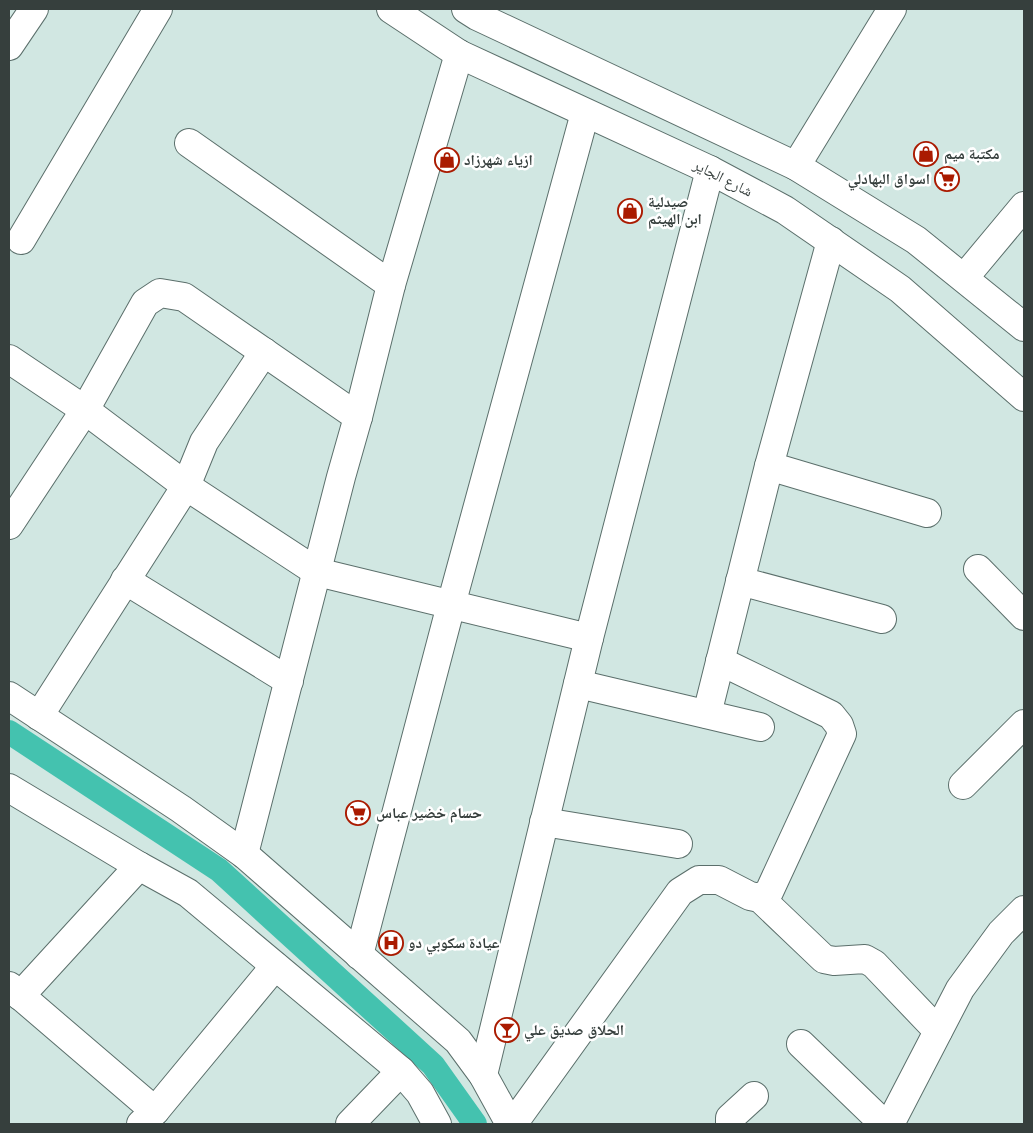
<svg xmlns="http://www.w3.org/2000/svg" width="1033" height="1133" font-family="'Varela Round','Noto Naskh Arabic',sans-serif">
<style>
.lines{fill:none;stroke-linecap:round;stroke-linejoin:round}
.canal{stroke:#44c2af;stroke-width:24}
.minor-casing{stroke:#5b6f6b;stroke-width:30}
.minor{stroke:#fff;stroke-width:28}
.labels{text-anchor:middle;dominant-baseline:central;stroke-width:5;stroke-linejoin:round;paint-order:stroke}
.poi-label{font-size:15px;font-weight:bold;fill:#363f3d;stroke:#fff;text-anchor:start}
.street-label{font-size:15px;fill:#363f3d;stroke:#fff}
</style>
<rect width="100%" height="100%" fill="#d1e7e2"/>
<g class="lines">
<!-- canal -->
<path class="canal" d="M9 732 219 870 433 1065 475 1124"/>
<defs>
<g id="minor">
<path d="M391 9 459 54 710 170 785 210 900 289 1024 397"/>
<path d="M466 9 477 16 796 166 916 240 1024 327"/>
<path d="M9 46 34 9"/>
<path d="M189 143 391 285"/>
<path d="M796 166 892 9"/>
<path d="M21 240 158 9"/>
<path d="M964 278 1024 206"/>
<path d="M9 359 85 410 186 486 317 572 589 638"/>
<path d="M769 466 927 513"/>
<path d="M9 525 85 410 145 303 160 293 184 297 358 417"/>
<path d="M978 569 1024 616"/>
<path d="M125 580 289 681"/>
<path d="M740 581 882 619"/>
<path d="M578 684 760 727"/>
<path d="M9 696 181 809 244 854 458 1041 483 1075 510 1124"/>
<path d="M707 714 769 466 831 241"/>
<path d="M39 716 186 486 204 442 264 352"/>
<path d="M963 785 1024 724"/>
<path d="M9 788 139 866 188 893 401 1071 420 1093 437 1124"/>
<path d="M544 822 678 844"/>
<path d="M244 854 341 477 358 417 391 285 459 54"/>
<path d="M760 898 824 959 834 961 865 959 874 964 938 1031"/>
<path d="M359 955 451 605 585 113"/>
<path d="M9 986 155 1111"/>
<path d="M20 996 139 866"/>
<path d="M801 1044 884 1124"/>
<path d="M483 1075 589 638 710 170"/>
<path d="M141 1124 155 1111 275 966"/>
<path d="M350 1124 401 1071"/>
<path d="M513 1124 680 892 699 880H719L750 896 760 898 769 892 842 734 839 725 831 715 720 661"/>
<path d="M730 1124V1118L754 1096"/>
<path d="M890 1124 960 989 1001 933 1024 910"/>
</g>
</defs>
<!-- minor casing -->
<use href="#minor" class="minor-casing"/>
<!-- minor -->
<use href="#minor" class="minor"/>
</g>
<!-- icons -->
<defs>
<symbol id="shop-ring" viewBox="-11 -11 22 22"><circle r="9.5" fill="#fff" stroke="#aa1b01" stroke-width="1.5"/><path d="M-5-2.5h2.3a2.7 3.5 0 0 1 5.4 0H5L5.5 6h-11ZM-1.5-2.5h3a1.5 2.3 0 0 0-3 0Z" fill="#aa1b01"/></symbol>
<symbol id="supermarket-ring" viewBox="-11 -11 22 22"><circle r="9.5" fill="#fff" stroke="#aa1b01" stroke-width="1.5"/><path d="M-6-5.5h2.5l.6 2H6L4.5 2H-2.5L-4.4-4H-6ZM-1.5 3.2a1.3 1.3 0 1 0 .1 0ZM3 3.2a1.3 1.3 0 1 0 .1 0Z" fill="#aa1b01"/></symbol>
<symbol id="hospital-ring" viewBox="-11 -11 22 22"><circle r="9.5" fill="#fff" stroke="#aa1b01" stroke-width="1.5"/><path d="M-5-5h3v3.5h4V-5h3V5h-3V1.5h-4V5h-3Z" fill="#aa1b01"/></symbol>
<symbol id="bar-ring" viewBox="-11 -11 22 22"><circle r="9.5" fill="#fff" stroke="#aa1b01" stroke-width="1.5"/><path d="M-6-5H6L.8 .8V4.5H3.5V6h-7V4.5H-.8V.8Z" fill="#aa1b01"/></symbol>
</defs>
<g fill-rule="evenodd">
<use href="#shop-ring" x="912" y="140" width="28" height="28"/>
<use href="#shop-ring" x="433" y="146" width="28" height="28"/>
<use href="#supermarket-ring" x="933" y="165" width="28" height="28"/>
<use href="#shop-ring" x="616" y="197" width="28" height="28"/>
<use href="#supermarket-ring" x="344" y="799" width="28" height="28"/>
<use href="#hospital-ring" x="377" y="929" width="28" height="28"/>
<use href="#bar-ring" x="493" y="1016" width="28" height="28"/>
</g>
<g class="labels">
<!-- poi labels -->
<g class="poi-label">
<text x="944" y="154">مكتبة ميم</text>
<text x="464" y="160">ازياء شهرزاد</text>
<text x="930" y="179" text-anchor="end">اسواق البهادلي</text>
<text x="648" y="202">صيدلية<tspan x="648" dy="17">ابن الهيثم</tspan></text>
<text x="376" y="813">حسام خضير عباس</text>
<text x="408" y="943">عيادة سكوبي دو</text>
<text x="524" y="1030">الحلاق صديق علي</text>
</g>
<!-- street labels -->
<g class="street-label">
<text transform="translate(723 178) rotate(27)">شارع الجاير</text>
</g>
</g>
<!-- border -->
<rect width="1033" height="1133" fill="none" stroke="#363f3d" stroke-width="20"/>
</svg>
